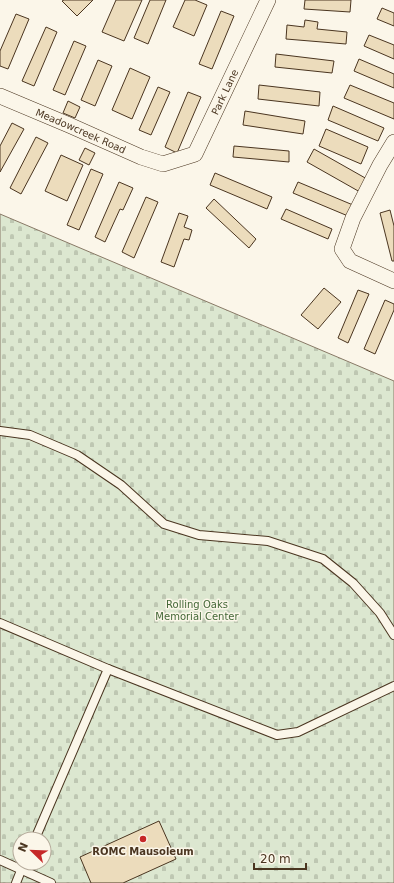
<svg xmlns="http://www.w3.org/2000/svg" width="394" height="883" font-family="'DejaVu Sans',sans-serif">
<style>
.cemetery{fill:url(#cemetery-stones);stroke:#887966;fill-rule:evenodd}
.building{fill:#ecdcbc;stroke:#4a3520}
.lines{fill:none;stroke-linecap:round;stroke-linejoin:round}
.service-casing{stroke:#4a3520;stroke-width:10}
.minor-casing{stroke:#4a3520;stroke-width:16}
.service{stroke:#fbf6e9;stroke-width:8}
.minor{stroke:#fbf6e9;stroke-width:15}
.poi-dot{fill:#c62828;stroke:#fbf6e9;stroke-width:1.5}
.labels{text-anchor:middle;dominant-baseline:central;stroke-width:3;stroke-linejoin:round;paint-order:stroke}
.street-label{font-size:10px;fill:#4a3520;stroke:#fbf6e9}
.park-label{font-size:10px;fill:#436837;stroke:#fbf6e9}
.poi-label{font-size:10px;font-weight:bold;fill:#4a3520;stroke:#fbf6e9}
</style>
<defs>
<pattern id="cemetery-stones" width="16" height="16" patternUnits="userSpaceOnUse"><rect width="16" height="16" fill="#dce7d0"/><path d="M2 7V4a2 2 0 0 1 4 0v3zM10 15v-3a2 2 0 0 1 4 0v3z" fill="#bec7b2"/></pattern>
</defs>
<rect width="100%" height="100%" fill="#fbf6e9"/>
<!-- cemetery -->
<path class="cemetery" d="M0 214 394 381V883H0ZM20 839H44V863H20Z"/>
<!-- building -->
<g class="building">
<path d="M64 0H93L77 16 62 1Z"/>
<path d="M116 0H142L124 41 102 32Z"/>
<path d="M150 0H166L148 44 134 38Z"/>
<path d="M185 0H195L207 5 194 36 173 27Z"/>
<path d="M305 0H351L350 12 304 9Z"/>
<path d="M382 8 394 13V26L377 19Z"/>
<path d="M221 11 234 16 212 69 199 64Z"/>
<path d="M16 14 29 19 8 69 0 66V51Z"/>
<path d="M305 20 318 22 317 29 347 32 346 44 286 39 287 25 304 27Z"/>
<path d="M46 27 57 32 34 86 22 81Z"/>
<path d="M369 35 394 45V59L364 46Z"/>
<path d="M74 41 86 46 65 95 53 90Z"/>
<path d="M276 54 334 61 332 73 275 67Z"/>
<path d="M359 59 394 74V88L354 71Z"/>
<path d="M98 60 112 66 95 106 81 100Z"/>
<path d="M130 68 150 77 132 119 112 110Z"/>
<path d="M259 85 320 92 319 106 258 99Z"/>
<path d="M350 85 394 103V119L344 98Z"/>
<path d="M158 87 170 92 151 135 139 130Z"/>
<path d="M188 92 201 97 177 153 165 147Z"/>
<path d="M68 101 80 107 75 118 63 113Z"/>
<path d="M333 106 384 128 378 141 328 120Z"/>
<path d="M245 111 305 121 303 134 243 125Z"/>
<path d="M12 123 24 129 0 172V146Z"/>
<path d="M326 129 368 147 361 164 319 146Z"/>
<path d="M36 137 48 143 21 194 10 188Z"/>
<path d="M234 146 289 151V162L233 157Z"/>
<path d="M85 148 95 153 89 165 79 160Z"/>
<path d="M314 149 367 179 360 192 307 162Z"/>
<path d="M61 155 83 165 67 201 45 191Z"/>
<path d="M91 169 103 174 79 230 67 225Z"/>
<path d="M215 173 272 197 267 209 210 185Z"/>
<path d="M119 182 133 188 123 210 120 209 105 242 95 237Z"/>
<path d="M298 182 353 205 348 216 293 193Z"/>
<path d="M146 197 158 202 134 258 122 252Z"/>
<path d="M214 199 256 239 249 248 206 208Z"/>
<path d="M286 209 332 229 328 239 281 219Z"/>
<path d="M390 210 394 226V261H392L380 213Z"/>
<path d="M179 213 188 216 184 227 192 230 189 240 184 239 174 267 161 262Z"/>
<path d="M324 288 341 302 318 329 301 315Z"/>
<path d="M358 290 369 294 348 343 338 338Z"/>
<path d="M385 300 394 304V310L375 354 364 349Z"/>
<path d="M159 821 176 859 123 883H91L80 857Z"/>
</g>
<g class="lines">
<defs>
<g id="service">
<path d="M0 431 30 435 77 455 121 485 164 524 199 535 268 541 323 559 353 583 380 613 394 635"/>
<path d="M0 623 108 669 277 735 298 732 394 686"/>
<path d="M35 839 108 669"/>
<path d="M0 860 51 883"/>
<path d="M16 883 24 863"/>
</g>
<g id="minor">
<path id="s1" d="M0 96 69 125 141 157 163 164 195 154 268 0"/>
<path d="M394 142 380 165 353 218 342 249 350 261 394 281"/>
</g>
</defs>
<!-- service casing -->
<use href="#service" class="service-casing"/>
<!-- minor casing -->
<use href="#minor" class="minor-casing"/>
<!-- service -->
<use href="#service" class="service"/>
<!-- minor -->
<use href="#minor" class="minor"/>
</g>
<!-- markers -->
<circle class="poi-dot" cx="143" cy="839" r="4"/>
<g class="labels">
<!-- street labels -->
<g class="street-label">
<text stroke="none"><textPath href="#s1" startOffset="279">Park Lane</textPath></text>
<text stroke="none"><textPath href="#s1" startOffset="88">Meadowcreek Road</textPath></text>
</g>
<!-- park labels -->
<g class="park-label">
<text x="197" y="604">Rolling Oaks<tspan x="197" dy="12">Memorial Center</tspan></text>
</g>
<!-- poi labels -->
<g class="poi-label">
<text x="143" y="851">ROMC Mausoleum</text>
</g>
</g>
<!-- north arrow -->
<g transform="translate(32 851) rotate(293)"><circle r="19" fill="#fbf6e9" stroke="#b4a999"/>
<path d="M0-3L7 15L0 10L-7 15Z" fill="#c62828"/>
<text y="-6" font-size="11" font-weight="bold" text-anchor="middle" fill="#4a3520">N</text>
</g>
<!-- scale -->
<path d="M254 863v6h52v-6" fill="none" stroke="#4a3520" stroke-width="2"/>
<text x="260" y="863" font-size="12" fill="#4a3520" stroke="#fbf6e9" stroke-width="3" paint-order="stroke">20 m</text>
</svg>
